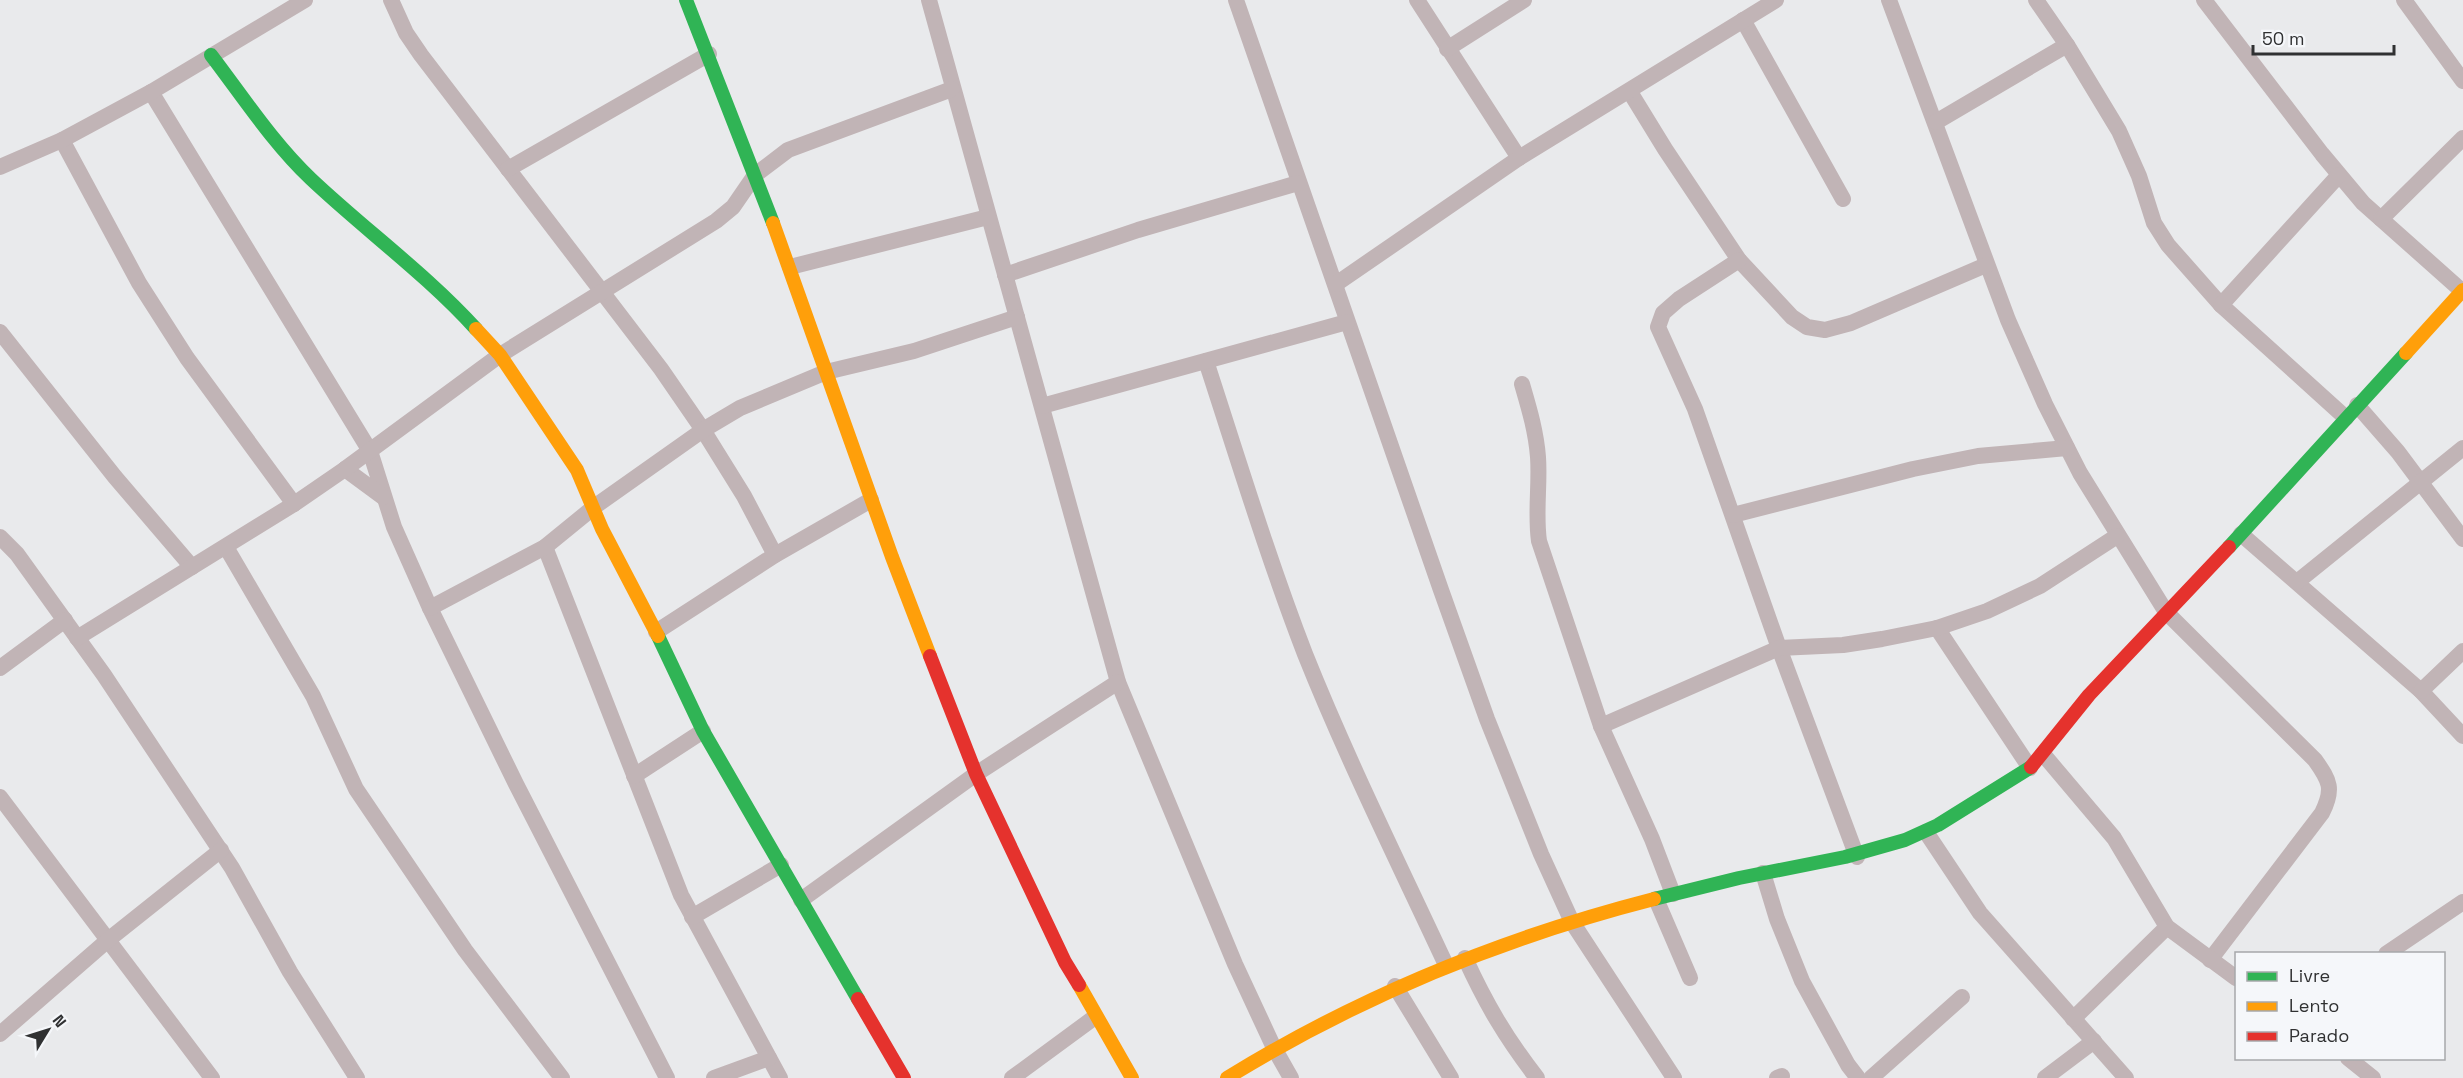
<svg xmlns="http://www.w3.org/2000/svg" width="2463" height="1078" font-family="'Space Grotesk',sans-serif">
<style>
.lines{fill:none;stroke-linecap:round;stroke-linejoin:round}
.street{stroke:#c1b4b6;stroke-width:16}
.fast{stroke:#30b455;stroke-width:14}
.slow{stroke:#ff9f0a;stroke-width:14}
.jam{stroke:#e5322d;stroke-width:14}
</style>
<rect width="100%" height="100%" fill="#e9eaec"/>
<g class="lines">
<!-- street -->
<g class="street">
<path d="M391 0 406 33 421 55 661 369 703 430 744 496 775 555"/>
<path d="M929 0 1118 682 1235 964 1274 1048 1291 1078"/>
<path d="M1236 0 1441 590 1487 719 1541 854 1572 922 1674 1078"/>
<path d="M1417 0 1519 158"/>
<path d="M1889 0 2008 320 2045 404 2080 473 2166 612 2315 760C2330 781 2334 789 2322 813L2210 960"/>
<path d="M2036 0 2067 45 2119 131 2139 176 2154 223 2168 245 2221 305 2346 418"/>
<path d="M2204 0 2322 154 2363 203 2462 291"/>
<path d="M2404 0 2463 81"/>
<path d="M1743 20 1843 199"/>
<path d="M1447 49 1524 0"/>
<path d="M151 92 370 451 394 527 430 608 516 784 667 1078"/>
<path d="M1630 92 1665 149 1739 260 1792 317 1807 327 1825 330 1851 323 1986 265"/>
<path d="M1936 122 2067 45"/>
<path d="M62 140 139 283 187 358 294 504"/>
<path d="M0 167 62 140 151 92 305 0"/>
<path d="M508 169 709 54"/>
<path d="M2381 219 2463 138"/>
<path d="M1739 260 1679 299 1663 313 1658 327 1695 409 1779 648 1857 857"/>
<path d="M790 267 988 217"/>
<path d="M1005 275 1138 230 1298 183"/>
<path d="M1336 284 1519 158 1776 0"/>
<path d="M2221 305 2339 175"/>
<path d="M0 332 115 477 192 567"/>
<path d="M1206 361C1238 459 1268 558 1305 654 1347 759 1398 862 1446 965"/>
<path d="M1522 384C1529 408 1536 431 1538 457 1540 485 1535 513 1539 541L1601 726 1652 839 1673 894"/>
<path d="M2357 405 2398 452 2463 539"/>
<path d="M1042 406 1347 322"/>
<path d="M345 469 383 497"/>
<path d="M1733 515 1913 469 1978 456 2067 448"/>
<path d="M2241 534 2421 691 2463 736"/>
<path d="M0 537 17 554 104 675 232 868 290 972 357 1078"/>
<path d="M226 547 313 696 356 789 465 950 562 1078"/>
<path d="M545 547 681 895 780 1078"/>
<path d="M2297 582 2463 448"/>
<path d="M430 608 545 547 594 507 703 430 740 408 826 372 914 351 1017 317"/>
<path d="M1937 628 2030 768"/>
<path d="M656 632 775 555 871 500"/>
<path d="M77 638 294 504 345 469 500 355 716 221 733 207 755 175 788 150 952 89"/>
<path d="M0 668 65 620"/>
<path d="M2421 691 2463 651"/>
<path d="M1601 726 1779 648 1843 645 1882 639 1937 628 1987 611 2040 586 2117 536"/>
<path d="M2043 754 2114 838 2167 927 2236 978"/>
<path d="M634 776 703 731"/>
<path d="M0 797 212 1078"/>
<path d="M1926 832 1980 913 2126 1078"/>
<path d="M1763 873 1777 919 1802 981 1848 1065 1858 1078"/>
<path d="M1656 899 1690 978"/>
<path d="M801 900 976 774 1118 682"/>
<path d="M692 917 781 865"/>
<path d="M2386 954 2463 902"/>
<path d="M1465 958C1486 1004 1506 1038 1537 1078"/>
<path d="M1395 986 1451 1078"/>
<path d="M2073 1019 2167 927"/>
<path d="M0 1034 108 940 221 850"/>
<path d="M2348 1058 2373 1078"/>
<path d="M714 1078 769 1058"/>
<path d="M1012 1078 1095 1017"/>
<path d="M1777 1078 1782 1076"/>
<path d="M1871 1078 1962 997"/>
<path d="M2045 1078 2094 1041"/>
</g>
<!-- fast -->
<g class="fast">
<path d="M686 0 773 223"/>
<path d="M211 55C243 97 273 143 311 179 365 230 426 274 476 329"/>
<path d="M2229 547 2406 353"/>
<path d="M658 636 703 731 858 999"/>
<path d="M1654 899 1739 878 1845 857 1905 840 1938 825 2031 767"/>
</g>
<!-- slow -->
<g class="slow">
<path d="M773 223 892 557 930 656"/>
<path d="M476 329 500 355 577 470 602 529 658 636"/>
<path d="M2406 353 2463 290"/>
<path d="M1079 985 1132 1078"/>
<path d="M1227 1078C1360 996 1502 938 1654 899"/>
</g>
<!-- jam -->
<g class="jam">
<path d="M930 656 976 774 1065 962 1079 985"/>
<path d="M2031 767 2089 695 2229 547"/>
<path d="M858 999 904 1078"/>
</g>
</g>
<!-- legend -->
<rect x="2235" y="952" width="210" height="108" fill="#f5f7fa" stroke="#a6a8aa" stroke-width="1.5"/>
<rect x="2247" y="972" width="30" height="9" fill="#30b455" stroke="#a6a8aa" stroke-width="1.5"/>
<text x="2289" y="982" font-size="18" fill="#303132">Livre</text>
<rect x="2247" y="1002" width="30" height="9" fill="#ff9f0a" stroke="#a6a8aa" stroke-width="1.5"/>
<text x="2289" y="1012" font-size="18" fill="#303132">Lento</text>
<rect x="2247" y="1032" width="30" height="9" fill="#e5322d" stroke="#a6a8aa" stroke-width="1.5"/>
<text x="2289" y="1042" font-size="18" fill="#303132">Parado</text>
<!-- north arrow -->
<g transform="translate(48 1030) rotate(52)" stroke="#f5f7fa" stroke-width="4.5" paint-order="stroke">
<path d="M0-4.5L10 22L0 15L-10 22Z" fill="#303132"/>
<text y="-9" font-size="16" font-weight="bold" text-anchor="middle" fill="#303132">N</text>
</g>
<!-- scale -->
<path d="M2253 45v9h141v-9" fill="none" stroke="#303132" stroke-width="3"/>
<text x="2262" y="45" font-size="18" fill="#303132" stroke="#f5f7fa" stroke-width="4.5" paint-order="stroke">50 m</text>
</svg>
